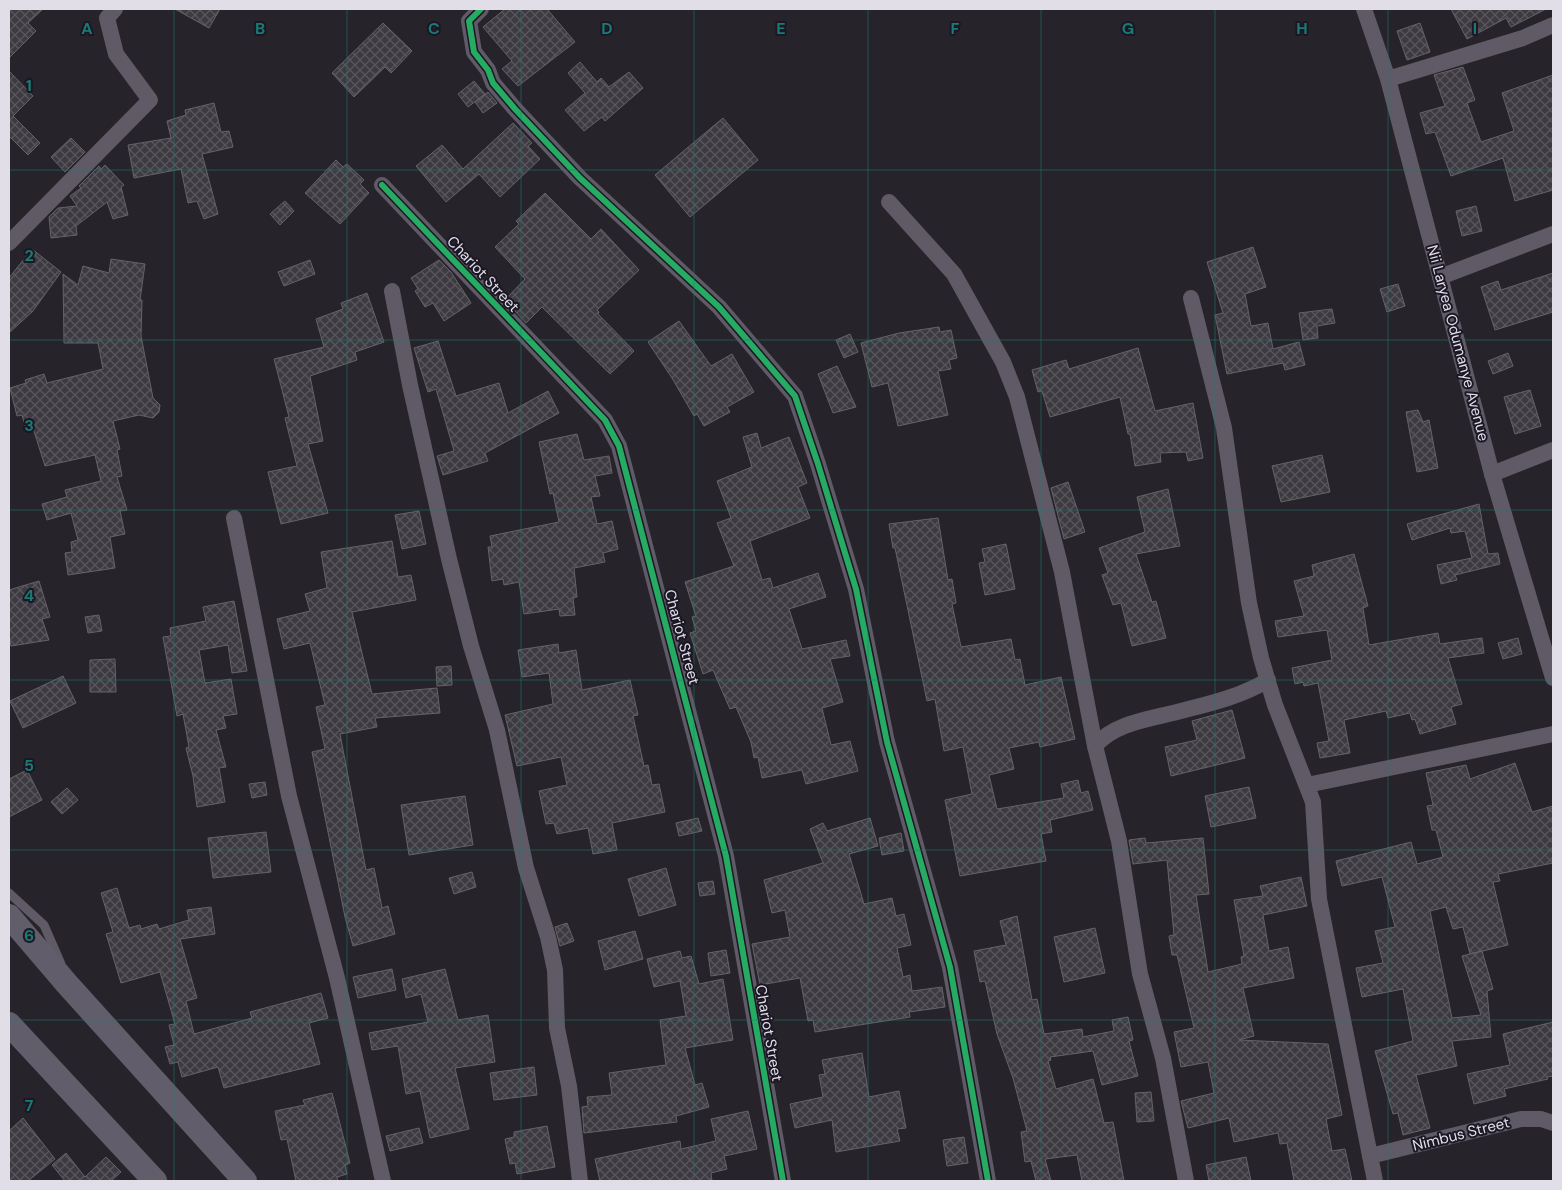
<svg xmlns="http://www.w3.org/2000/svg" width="1562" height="1190" font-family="'DM Sans',sans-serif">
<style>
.building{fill:url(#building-cross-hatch);stroke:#646368}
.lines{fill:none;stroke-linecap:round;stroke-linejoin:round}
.lane{stroke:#5f5a66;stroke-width:9}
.street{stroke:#5f5a66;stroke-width:16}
.secondary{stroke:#625d6b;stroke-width:24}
.cycleway-casing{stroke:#1b1724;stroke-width:9}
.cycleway{stroke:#26ab63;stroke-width:6}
.grid{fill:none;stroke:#1a7b74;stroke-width:1;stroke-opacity:0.55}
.labels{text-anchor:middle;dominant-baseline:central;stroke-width:4;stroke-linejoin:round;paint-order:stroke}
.street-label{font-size:15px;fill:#e1dee8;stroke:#1b1724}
.grid-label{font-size:16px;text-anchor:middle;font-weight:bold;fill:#1a7b74;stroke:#1b1724;stroke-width:4;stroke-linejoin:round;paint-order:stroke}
</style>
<defs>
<pattern id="building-cross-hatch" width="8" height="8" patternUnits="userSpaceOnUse" patternTransform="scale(1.25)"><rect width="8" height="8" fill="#3d3b41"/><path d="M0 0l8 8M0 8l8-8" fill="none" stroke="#59575c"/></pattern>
</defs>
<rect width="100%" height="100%" fill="#26242a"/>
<!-- building -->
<g class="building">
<path d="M9 9H43L28 23 36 31 9 58Z"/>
<path d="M175 9H220L209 28Z"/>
<path d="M505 9H547L575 42 518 86 502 69 512 61 483 27Z"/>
<path d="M1451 9H1546L1511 27 1506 18 1467 39Z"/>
<path d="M383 23 412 51 391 73 385 67 354 97 332 73Z"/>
<path d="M1420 23 1430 52 1407 60 1397 31Z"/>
<path d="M580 62 597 82 601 78 609 87 629 72 643 88 605 121 602 117 584 131 565 110 585 93 568 73Z"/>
<path d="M1463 67 1475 100 1467 103 1481 142 1514 131 1502 93 1553 75V190L1515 201 1503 158 1451 176 1435 132 1426 134 1420 113 1445 106 1434 75Z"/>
<path d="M9 71 33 96 13 116 40 143 28 155 9 136Z"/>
<path d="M474 81 485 94 468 107 458 94Z"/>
<path d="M488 92 497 103 483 113 475 102Z"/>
<path d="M214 103 221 132 229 131 233 147 202 154 218 214 204 219 197 201 188 203 181 169 134 178 128 145 171 138 167 121 186 115 185 110Z"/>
<path d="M723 118 758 160 690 217 655 175Z"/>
<path d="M513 123 532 143 528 146 540 159 500 197 479 174 446 202 416 166 442 145 463 169Z"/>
<path d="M71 138 85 152 65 172 51 157Z"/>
<path d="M336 160 343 167 347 164 364 180 360 184 369 193 340 224 305 193Z"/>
<path d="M105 165 124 185 121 187 128 215 113 219 107 202 76 226 77 235 51 238 49 217 58 208 77 206 70 196 81 188 79 186 99 166 101 169Z"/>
<path d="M545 193 591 239 601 229 639 270 597 310 599 312 598 314 634 351 610 374 542 307 526 323 505 300 525 279 495 247 519 224 516 221Z"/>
<path d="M285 201 294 211 280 225 270 214Z"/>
<path d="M1476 206 1482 231 1462 236 1456 211Z"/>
<path d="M1253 247 1266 287 1245 294 1251 326 1268 323 1273 349 1299 342 1305 365 1285 370 1283 363 1227 374 1215 315 1223 313 1207 262Z"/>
<path d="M32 249 61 272 33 311 9 333V278Z"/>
<path d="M111 259 145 264 140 300H142L141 336 153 398 160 405 159 412 153 418 139 415 113 421 120 449 117 450 122 476 117 477 127 510 120 511 125 534 110 537 115 568 68 575 65 553 72 552 71 542 78 540 71 513 47 520 42 504 67 497 65 490 101 481 95 455 45 466 33 428 26 430 22 415 17 416 10 388 26 383 25 380 44 374 47 383 103 369 98 343H64L63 274 78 285 83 266 109 273Z"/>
<path d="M310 260 315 274 284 286 278 272Z"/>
<path d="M439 260 451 272 471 303 444 321 433 303 425 307 415 291 418 289 411 278Z"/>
<path d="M1553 273V312L1495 330 1481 287 1498 281 1501 290Z"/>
<path d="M1398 284 1405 306 1387 312 1380 289Z"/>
<path d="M367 293 384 342 355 352 357 360 310 376 323 441 308 444 328 513 281 524 268 472 297 466 285 418 289 417 274 359 324 347 316 319 343 309 341 303Z"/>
<path d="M1332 309 1335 323 1317 326 1318 338 1303 340 1299 313Z"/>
<path d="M679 321 711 366 732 354 754 392 727 407 730 412 704 426 697 414 694 416 672 378 648 342Z"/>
<path d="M939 327 940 332 951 330 957 358 949 360 951 369 938 371 948 415 898 426 888 383 872 387 861 343 899 333Z"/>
<path d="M850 334 858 352 844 358 836 340Z"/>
<path d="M438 341 456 396 499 383 508 413 548 391 559 413 485 453 488 461 443 475 437 456 454 451 436 389 428 392 414 348Z"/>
<path d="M1138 348 1155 411 1193 403 1203 458 1188 461 1186 452 1160 453 1161 462 1135 466 1130 434H1128L1120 397 1050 417 1042 391 1038 392 1032 370 1066 360 1069 369Z"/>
<path d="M1508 353 1513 366 1493 374 1488 361Z"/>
<path d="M837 366 856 407 833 413 818 374Z"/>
<path d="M1530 390 1541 426 1515 434 1504 397Z"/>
<path d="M1418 410 1423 422 1429 420 1438 468 1417 472 1406 412Z"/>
<path d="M757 433 761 448 789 437 807 483 798 487 810 518 750 541 762 580 770 578 773 588 818 573 826 597 789 609 802 649 846 640 850 656 830 659 843 702 822 708 831 745 850 741 858 771 806 784 802 770 762 778 758 757 754 758 751 742 736 707 730 709 713 670 703 674 690 633 696 631 692 617 696 616 685 582 734 566 717 523 731 518 717 481 752 467 743 437Z"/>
<path d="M577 434 584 460 609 456 612 473 595 476 600 496 591 497 597 524 612 521 618 549 603 553 605 562 574 568 577 597 573 598 575 615 560 616 559 609 524 614 519 582 504 585 503 579 492 581 488 547H492L490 536 559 522 553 493 550 494 539 442Z"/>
<path d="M1322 455 1330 492 1281 502 1272 466Z"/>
<path d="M1068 482 1085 532 1064 539 1051 488Z"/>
<path d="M1168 489 1180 546 1136 554 1152 602 1156 601 1166 638 1132 646 1121 603 1113 605 1102 575 1108 573 1099 548 1145 532 1137 497Z"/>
<path d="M1479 504 1488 554 1498 553 1500 564 1455 575 1457 580 1441 584 1437 565 1472 558 1465 531 1451 533 1450 528 1412 540 1407 524Z"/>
<path d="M419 511 426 544 402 549 395 515Z"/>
<path d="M938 518 948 580 952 579 956 603 952 604 961 647 1011 639 1015 660 1020 659 1025 685 1061 677 1075 739 1040 747 1039 742 1009 748 1014 769 989 775 997 809 1064 798 1061 784 1078 780 1081 793 1088 791 1093 810 1050 820 1052 832 1041 834 1046 861 960 876 945 800 972 794 963 747 944 751 935 699 927 701 895 548H893L889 524Z"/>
<path d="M392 541 398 577 411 575 416 600 352 612 372 694 437 688 440 713 375 718 377 727 340 734 366 870 374 868 382 908 388 906 395 934 353 946 345 917 312 752 325 749 316 707 325 705 310 643 284 649 277 619 310 611 305 594 327 588 321 552Z"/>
<path d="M1006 544 1015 589 985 595 979 563 985 562 982 549Z"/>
<path d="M1354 554 1368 606 1363 608 1369 645 1438 633 1440 644 1482 638 1484 653 1448 658 1462 704 1451 707 1456 724 1420 734 1415 719 1412 720 1410 713 1388 718 1386 711 1344 720 1350 753 1320 758 1317 743 1329 741 1318 683 1304 686 1303 682 1295 684 1292 668 1332 660 1327 630 1278 637 1275 621 1304 616 1294 581 1314 576 1312 565Z"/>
<path d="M39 581 50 617 42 619 49 640 11 646 9 638V590Z"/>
<path d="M234 601 247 671 232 673 228 645 199 650 205 683 231 679 237 714 223 716 226 728 216 730 226 767 219 768 225 802 197 807 193 776 186 748 189 747 183 714 177 716 163 637 171 636 170 628 206 621 203 607Z"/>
<path d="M99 615 102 631 88 633 85 617Z"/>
<path d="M1518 638 1522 654 1503 659 1498 643Z"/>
<path d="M558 644 559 653 576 650 582 690 630 680 638 715 633 716 644 766 648 765 652 785 659 784 665 812 612 823 617 850 593 854 588 828 557 834 554 823 546 824 539 791 567 785 561 757 517 766 505 715 553 704 549 673 522 677 518 650Z"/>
<path d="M115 659 116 692H90V660Z"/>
<path d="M451 666 452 685 437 686 436 667Z"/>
<path d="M63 676 76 703 23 728 10 701Z"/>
<path d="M1232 710 1245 758 1171 776 1165 747 1197 740 1192 721Z"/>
<path d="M1515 763 1532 812 1553 806V863L1498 874 1500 881 1493 882 1508 945 1470 954 1463 927 1453 929 1446 907 1430 911 1452 1018 1481 1015 1462 956 1482 951 1493 989 1487 991 1491 1037 1452 1041 1457 1066 1416 1075 1430 1128 1403 1135 1398 1113 1393 1114 1375 1051 1413 1041 1403 989 1362 997 1356 968 1383 963 1375 931 1395 927 1382 877 1342 886 1336 861 1411 842 1417 864 1443 857 1436 830H1432L1427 806 1433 805 1426 773 1466 765 1470 779Z"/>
<path d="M27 770 42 800 9 817V779Z"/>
<path d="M265 782 267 795 252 798 249 784Z"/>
<path d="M1249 787 1256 818 1211 827 1205 796Z"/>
<path d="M67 788 78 800 62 814 51 802Z"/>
<path d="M465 796 473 845 409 855 401 805Z"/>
<path d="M698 818 702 831 679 836 676 823Z"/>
<path d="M870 818 878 846 849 854 864 904 892 898 896 916 904 914 911 945 897 948 903 977 910 975 912 991 942 987 945 1007 909 1012 910 1017 815 1032 813 1020 808 1021 800 978 760 985 752 944 790 937 785 910 772 913 764 880 823 863 810 829 823 823 827 831Z"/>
<path d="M266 832 271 872 213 878 208 838Z"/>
<path d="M901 833 904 851 882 855 879 838Z"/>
<path d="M1145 838 1146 843 1203 838 1209 894 1196 895 1208 972 1242 964 1241 957 1244 956 1234 900 1263 896 1260 886 1301 877 1307 906 1263 915 1269 951 1288 947 1294 978 1243 988 1254 1036 1239 1040 1328 1044 1342 1115 1326 1119 1332 1151 1345 1149 1352 1181H1294L1287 1143 1280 1144 1278 1133 1234 1142 1229 1118 1188 1128 1181 1101 1214 1093 1208 1062 1181 1067 1174 1032 1194 1028 1177 955H1172L1169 936 1174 935 1167 860 1133 864 1129 840Z"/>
<path d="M666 868 676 905 639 916 628 879Z"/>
<path d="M472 872 476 887 454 894 449 878Z"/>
<path d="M713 881 715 894 700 896 698 883Z"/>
<path d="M117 888 129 928 140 925 141 929 157 924 159 929 189 920 187 910 211 907 215 934 180 939 197 998 186 1001 194 1034 252 1018 250 1012 321 993 328 1018 309 1023 320 1064 224 1088 218 1067 182 1077 178 1062 170 1064 165 1047 174 1045 169 1025 175 1024 160 972 121 983 106 934 113 932 101 893Z"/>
<path d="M1017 916 1032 1000 1037 999 1044 1034 1082 1029 1083 1037 1114 1031 1112 1020 1128 1017 1133 1040 1129 1041 1138 1076 1102 1085 1093 1051 1050 1057 1051 1060 1048 1061 1056 1089 1093 1079 1104 1123 1113 1122 1124 1181H1082L1077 1155 1045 1159 1051 1181H1036L1031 1161 1025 1162 1021 1132 1027 1131 1013 1078 997 1034 985 981 980 982 974 951 1006 945 1000 921Z"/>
<path d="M567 923 574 941 560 946 555 927Z"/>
<path d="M1095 928 1105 973 1064 982 1054 937Z"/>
<path d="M635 931 643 959 605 970 598 941Z"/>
<path d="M726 950 730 973 711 976 708 953Z"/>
<path d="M680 951 682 958 691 956 699 984 723 979 733 1040 685 1048 695 1085 702 1083 709 1107 676 1116 677 1122 584 1133 582 1107 588 1106 587 1097 612 1095 609 1073 666 1065 660 1020 686 1016 680 981 654 987 647 959Z"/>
<path d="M392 969 396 990 358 998 353 977Z"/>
<path d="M445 969 458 1020 488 1015 495 1062 455 1068 469 1129 430 1138 420 1091 406 1094 398 1046 372 1050 369 1033 428 1022 421 994 406 998 402 979Z"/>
<path d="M1553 1022V1076L1547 1077 1548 1079 1504 1089 1506 1096 1474 1104 1467 1074 1510 1065 1503 1034Z"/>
<path d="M862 1053 869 1097 899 1091 906 1128 897 1129 900 1141 836 1152 832 1120 795 1128 790 1104 823 1097 819 1075 825 1074 822 1060Z"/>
<path d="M534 1067 537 1095 494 1100 490 1073Z"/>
<path d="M1151 1092 1154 1121 1137 1122 1135 1093Z"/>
<path d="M332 1093 350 1163 345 1165 347 1174 337 1177 338 1181H296L287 1139 281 1140 275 1111 305 1105 303 1100Z"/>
<path d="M748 1111 757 1149 724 1156 727 1169 711 1173 712 1181H600L595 1159 680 1141 681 1149 716 1141 711 1119Z"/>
<path d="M23 1118 55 1159 28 1181H9V1131Z"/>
<path d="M547 1126 555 1167 517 1174 515 1163 510 1164 505 1139 514 1137V1132Z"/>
<path d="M419 1128 423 1143 390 1151 386 1136Z"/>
<path d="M964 1137 968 1163 947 1166 943 1140Z"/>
<path d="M66 1153 85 1177 106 1157 121 1172 111 1181H65L52 1165Z"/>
<path d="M1246 1157 1251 1181H1209L1206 1165Z"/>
</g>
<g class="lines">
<!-- lane -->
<path class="lane" d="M9 893 44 925 61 964"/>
<!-- street -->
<g class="street">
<path d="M481 9 469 21 474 52 488 70 493 83 515 109 580 178 719 307 795 396 818 464 856 589 887 742 950 967 988 1181"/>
<path d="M1364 9 1388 79 1492 474 1553 678"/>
<path d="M1388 79 1523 38 1553 25"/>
<path d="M382 185 605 420 619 446 726 856 783 1181"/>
<path d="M889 202 954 274 1003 362 1017 397 1062 572 1095 746 1119 841 1140 974 1163 1058 1186 1181"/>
<path d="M9 243 150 100 116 54 107 18 115 9"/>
<path d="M1440 277 1553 234"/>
<path d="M392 291 410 385 449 559 471 646 497 730 526 868 548 937 555 970 557 1028 569 1086 580 1181"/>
<path d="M1191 298 1224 428 1249 603 1261 658 1275 705 1313 802 1319 899 1375 1181"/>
<path d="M1492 474 1553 450"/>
<path d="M234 518 289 796 337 978 383 1181"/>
<path d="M1095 746C1114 723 1150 719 1177 712 1208 704 1240 697 1268 680"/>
<path d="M1307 785 1553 734"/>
<path d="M1370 1156 1521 1119H1541L1553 1123"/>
</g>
<!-- secondary -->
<g class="secondary">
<path d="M9 916 67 984 245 1181"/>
<path d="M9 1024 155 1181"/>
</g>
<defs>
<g id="cycleway">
<path d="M481 9 469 21 474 52 488 70 493 83 515 109 580 178 719 307 795 396 818 464 856 589 887 742 950 967 988 1181"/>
<path d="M382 185 605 420 619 446 726 856 783 1181"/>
</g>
</defs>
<!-- cycleway casing -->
<use href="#cycleway" class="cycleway-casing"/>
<!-- cycleway -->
<use href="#cycleway" class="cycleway"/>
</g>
<!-- grid -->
<path class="grid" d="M174 9V1181M347 9V1181M521 9V1181M694 9V1181M868 9V1181M1041 9V1181M1215 9V1181M1388 9V1181M9 170H1553M9 340H1553M9 510H1553M9 680H1553M9 850H1553M9 1020H1553"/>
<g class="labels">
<!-- street labels -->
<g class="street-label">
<text transform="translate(483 274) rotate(47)">Chariot Street</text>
<text transform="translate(1458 343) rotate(75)">Nii Laryea Odumanye Avenue</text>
<text transform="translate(682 637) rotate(75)">Chariot Street</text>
<text transform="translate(769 1033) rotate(80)">Chariot Street</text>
<text transform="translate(1461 1134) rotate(-14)">Nimbus Street</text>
</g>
</g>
<g class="grid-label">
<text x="87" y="34">A</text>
<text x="260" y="34">B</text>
<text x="434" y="34">C</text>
<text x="607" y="34">D</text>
<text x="781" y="34">E</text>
<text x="955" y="34">F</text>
<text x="1128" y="34">G</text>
<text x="1302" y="34">H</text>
<text x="1475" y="34">I</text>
<text x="29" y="91">1</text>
<text x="29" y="261">2</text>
<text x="29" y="431">3</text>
<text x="29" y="601">4</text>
<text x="29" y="771">5</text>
<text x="29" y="941">6</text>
<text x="29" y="1111">7</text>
</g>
<!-- border -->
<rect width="1562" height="1190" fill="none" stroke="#e1dee8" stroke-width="20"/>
</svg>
